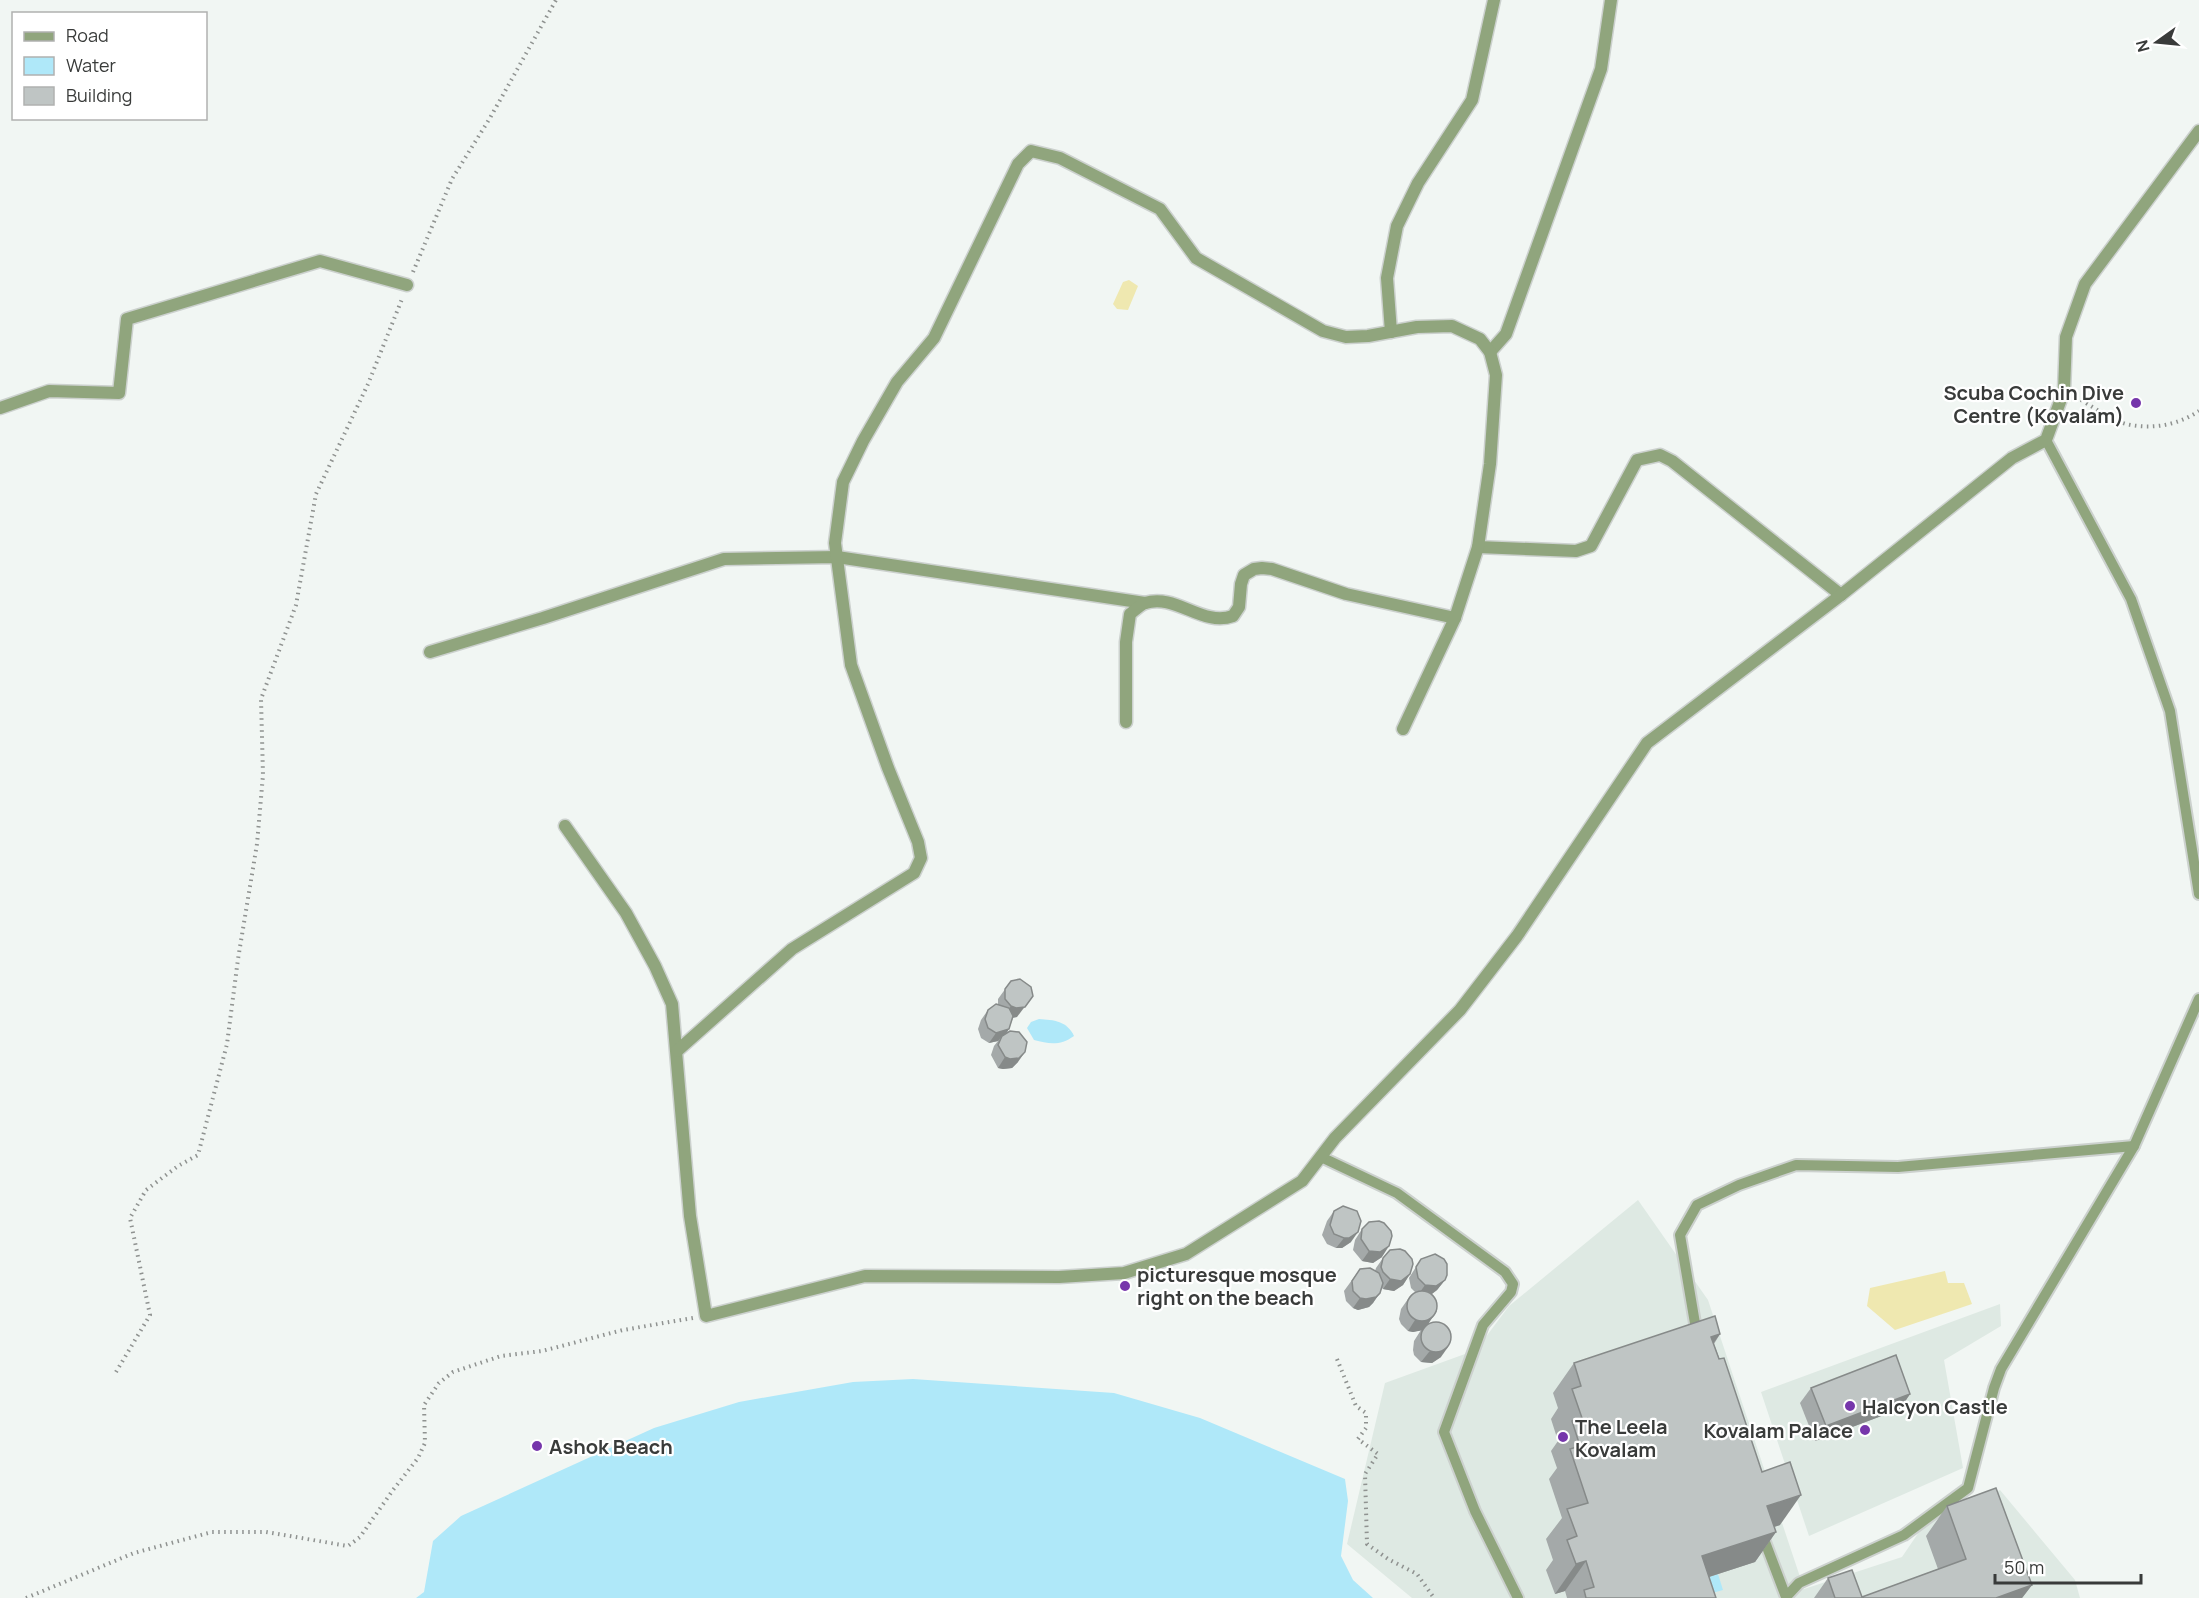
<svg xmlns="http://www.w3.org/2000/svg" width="2199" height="1598" font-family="Manrope,sans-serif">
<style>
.built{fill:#dee9e3}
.green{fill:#efe8b0}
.water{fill:#afe8f9}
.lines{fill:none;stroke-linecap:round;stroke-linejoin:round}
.service-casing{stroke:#ccd1ce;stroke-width:14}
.minor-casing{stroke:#ccd1ce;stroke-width:15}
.path{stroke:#8f9290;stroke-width:4;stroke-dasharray:1.5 4.5;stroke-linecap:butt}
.service{stroke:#90a57d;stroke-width:10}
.minor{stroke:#90a57d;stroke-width:12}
.wall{fill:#a4a9a9}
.shaded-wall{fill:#868a89}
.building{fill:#bfc5c4;stroke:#868a89;stroke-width:1.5}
.poi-dot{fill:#7636ab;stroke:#fff;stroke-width:2}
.labels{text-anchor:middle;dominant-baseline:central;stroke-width:4.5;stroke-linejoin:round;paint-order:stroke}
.poi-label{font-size:20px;font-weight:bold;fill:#393b3a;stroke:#fff;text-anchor:start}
</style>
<rect width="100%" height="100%" fill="#f1f6f3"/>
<!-- built -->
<g class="built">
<path d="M1638 1200 1708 1300 1804 1589 1902 1557 1923 1526 2000 1490 2075 1580 2080 1598H1412L1347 1544 1385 1383 1476 1350 1509 1306Z"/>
<path d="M2000 1304 2001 1326 1944 1360 1963 1468 1809 1536 1761 1392Z"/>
</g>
<!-- green -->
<g class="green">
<path d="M1129 280 1138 286 1128 310 1117 309 1113 304 1123 282Z"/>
<path d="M1945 1271 1948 1283H1964L1972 1304 1895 1330 1867 1306 1870 1288Z"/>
</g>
<!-- water -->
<g class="water">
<path d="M1039 1019C1054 1020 1067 1021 1074 1036 1060 1046 1049 1044 1034 1040L1027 1028 1031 1022Z"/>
<path d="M913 1379 1114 1393 1200 1418 1345 1479 1348 1501 1341 1556 1353 1580 1373 1598H416L424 1592 433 1541 461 1516 654 1428 739 1402 853 1382Z"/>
<path d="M1718 1574 1723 1590 1695 1598 1699 1580Z"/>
</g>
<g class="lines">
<defs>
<g id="service">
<path d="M2046 440 2131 599 2170 711 2199 894"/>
<path d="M1321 1157 1397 1193 1505 1272 1513 1284 1511 1292 1483 1325 1444 1432 1475 1511 1518 1598"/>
<path d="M1697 1335 1680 1235 1697 1205 1739 1185 1796 1165 1898 1167 2134 1146"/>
<path d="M1762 1534 1786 1597 1799 1583 1904 1535 1968 1488 1994 1388 2001 1369 2134 1146 2199 999"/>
</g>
<g id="minor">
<path d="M1391 332 1387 278 1397 226 1418 183 1472 100 1494 0"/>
<path d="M1490 352 1506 334 1601 69 1611 0"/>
<path d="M0 408 49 391 119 393 127 319 320 261 407 285"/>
<path d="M1478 547 1576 551 1591 546 1637 460 1660 455 1672 461 1841 595"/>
<path d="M430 652 543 618 724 559 837 557 1145 603"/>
<path d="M1126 722V642L1130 614C1134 611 1140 605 1145 603 1176 593 1202 627 1233 616L1239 607 1241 584 1244 575 1254 569 1262 568 1272 569 1346 594 1455 618"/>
<path d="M565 826 626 913 655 966 672 1004 690 1216 706 1316 865 1276 1059 1277 1124 1273 1186 1254 1302 1181 1335 1138 1460 1010 1517 936 1647 743 1841 595 2012 458 2046 440 2064 391 2066 337 2085 284 2199 131"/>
<path d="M677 1051 792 949 914 873 921 858 918 842 888 768 851 665 835 543 843 482 863 441 897 382 934 338 1018 164 1031 151 1060 158 1160 209 1196 258 1323 331 1346 337 1368 336 1417 327 1452 326 1480 339 1490 352 1496 375 1490 464 1478 547 1455 618 1403 729"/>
</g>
</defs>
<!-- service casing -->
<use href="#service" class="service-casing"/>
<!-- minor casing -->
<use href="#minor" class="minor-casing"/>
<!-- path -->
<g class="path">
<path d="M413 272 452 179 490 118 556 0"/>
<path d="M2076 397C2090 405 2111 420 2126 424 2152 430 2178 425 2199 411"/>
<path d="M1337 1359 1356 1406 1366 1413V1428L1358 1439 1378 1454 1365 1474 1367 1544 1388 1559 1417 1574 1434 1598"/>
<path d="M116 1372 150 1315 130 1218 146 1190 178 1166 198 1155 227 1044 238 959 257 844 263 775 261 699 296 605 316 494 368 384 402 299"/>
<path d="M26 1598 134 1553 212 1532H266L348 1546 360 1537 393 1490 418 1458 425 1443 424 1405 439 1383 453 1372 501 1356 542 1351 623 1330 693 1318"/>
</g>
<!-- service -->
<use href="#service" class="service"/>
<!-- minor -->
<use href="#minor" class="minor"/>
</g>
<!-- wall -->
<g class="wall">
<path d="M1011 981 1017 1017 1013 1018 1007 1033 1018 1062 1012 1068 1003 1069 998 1068 991 1055 994 1046 998 1041 989 1043 981 1038 978 1029 981 1020 988 1010 998 1005V999Z"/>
<path d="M1334 1211 1351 1242 1342 1248H1336L1327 1244 1322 1235 1327 1221Z"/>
<path d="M1362 1229 1382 1257 1373 1263 1362 1261 1353 1250 1355 1240Z"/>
<path d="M1383 1258 1410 1274 1403 1285 1394 1291 1383 1289 1382 1288 1373 1303 1369 1307 1358 1310 1353 1308 1346 1301 1344 1291 1360 1269 1375 1271 1376 1268Z"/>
<path d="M1421 1259 1445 1280 1437 1290 1432 1294 1429 1323 1441 1357 1432 1363 1421 1362 1414 1355 1413 1350 1414 1341 1421 1330 1413 1332 1408 1331 1401 1324 1399 1319 1401 1309 1408 1299 1415 1292 1411 1288 1409 1278Z"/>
<path d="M1720 1334 1714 1344 1762 1472 1780 1525 1774 1527 1776 1532 1755 1562 1709 1577 1716 1598H1567L1565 1591 1555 1594 1546 1570 1553 1560 1546 1539 1562 1518 1549 1479 1557 1468 1551 1451 1558 1441 1551 1419 1558 1408 1553 1393 1574 1363Z"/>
<path d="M1811 1388 1910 1394 1900 1409 1815 1441 1800 1403Z"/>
<path d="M1947 1506 2032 1585 2022 1598H1814L1828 1578 1862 1597 1938 1569 1926 1536Z"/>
</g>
<!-- shaded-wall -->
<g class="shaded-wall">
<path d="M1033 996 1017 1017 1008 1018 1004 1016 1011 1006Z"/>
<path d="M1009 1029 1002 1039V1036L998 1041 989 1043 996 1033Z"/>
<path d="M1025 1052 1018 1062 1012 1068 1003 1069 998 1068 1005 1057Z"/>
<path d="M1358 1232 1351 1242 1342 1248H1336L1344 1238Z"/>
<path d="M1389 1246 1382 1257 1373 1263 1362 1261 1369 1251Z"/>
<path d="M1410 1274 1403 1285 1394 1291 1383 1289 1390 1279Z"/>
<path d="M1445 1280 1437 1290 1429 1296 1418 1295 1425 1285Z"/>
<path d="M1380 1293 1373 1303 1369 1307 1358 1310 1353 1308 1360 1298Z"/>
<path d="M1437 1311 1424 1330 1413 1332 1408 1331 1415 1320Z"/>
<path d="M1720 1334 1699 1364 1711 1337Z"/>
<path d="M1448 1347 1441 1357 1432 1363 1421 1362 1429 1352Z"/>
<path d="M1910 1394 1900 1409 1815 1441 1826 1426Z"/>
<path d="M1801 1495 1780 1525 1746 1536 1767 1506Z"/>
<path d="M1776 1532 1755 1562 1681 1586 1702 1556Z"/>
<path d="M1586 1561 1565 1591 1555 1594 1576 1564Z"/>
<path d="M2032 1585 2022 1598H1996Z"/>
</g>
<!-- building -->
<g class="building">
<path d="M1020 979 1031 987 1033 996 1025 1007 1016 1008 1011 1006 1005 999V989L1011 981Z"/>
<path d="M996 1004 1009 1008 1013 1016 1009 1029 996 1033 988 1028 985 1019 988 1010Z"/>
<path d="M1010 1031 1019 1032 1027 1042 1025 1052 1019 1058 1010 1059 1005 1057 998 1045 1002 1036Z"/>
<path d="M1343 1206 1357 1211 1361 1221 1358 1232 1349 1238H1344L1334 1234 1330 1225 1334 1211Z"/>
<path d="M1379 1221 1384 1223 1391 1231 1392 1236 1389 1246 1380 1252 1369 1251 1361 1239 1362 1229 1369 1222Z"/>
<path d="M1400 1249 1405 1251 1412 1259 1413 1264 1410 1274 1401 1281 1390 1279 1383 1272 1381 1267 1383 1258 1390 1250Z"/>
<path d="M1435 1254 1444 1259 1447 1264V1275L1445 1280 1436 1286 1425 1285 1418 1278 1416 1267 1421 1259Z"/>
<path d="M1370 1268 1379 1273 1383 1283 1380 1293 1376 1297 1366 1299 1360 1298 1353 1291 1352 1281 1360 1269Z"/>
<circle cx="1422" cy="1306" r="15"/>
<path d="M1715 1316 1720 1334 1711 1337 1719 1359 1724 1358 1762 1472 1790 1462 1801 1495 1767 1506 1776 1532 1702 1556 1716 1598H1586L1584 1590 1594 1587 1586 1561 1576 1564 1567 1540 1577 1536 1567 1509 1588 1503 1570 1449 1580 1446 1572 1421 1582 1418 1572 1389 1581 1386 1574 1363Z"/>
<circle cx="1436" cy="1337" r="15"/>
<path d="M1896 1355 1910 1394 1826 1426 1811 1388Z"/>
<path d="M1996 1488 2032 1585 1996 1598H1835L1828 1578 1852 1570 1862 1597 1966 1559 1947 1506Z"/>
</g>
<!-- markers -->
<g class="poi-dot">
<circle cx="2136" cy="403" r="6"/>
<circle cx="1125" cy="1286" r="6"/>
<circle cx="1850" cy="1406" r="6"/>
<circle cx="1865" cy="1430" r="6"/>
<circle cx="1563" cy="1437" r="6"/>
<circle cx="537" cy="1446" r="6"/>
</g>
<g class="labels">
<!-- poi labels -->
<g class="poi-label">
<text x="2124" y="392" text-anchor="end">Scuba Cochin Dive<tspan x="2124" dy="23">Centre (Kovalam)</tspan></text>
<text x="1137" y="1274">picturesque mosque<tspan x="1137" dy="23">right on the beach</tspan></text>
<text x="1862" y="1406">Halcyon Castle</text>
<text x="1575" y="1426">The Leela<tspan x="1575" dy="23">Kovalam</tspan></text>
<text x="1853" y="1430" text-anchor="end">Kovalam Palace</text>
<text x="549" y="1446">Ashok Beach</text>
</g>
</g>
<!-- legend -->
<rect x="12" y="12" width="195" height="108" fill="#ffffff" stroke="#b0b1b0" stroke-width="1.5"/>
<rect x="24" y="32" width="30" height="9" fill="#90a57d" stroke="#b0b1b0" stroke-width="1.5"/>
<text x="66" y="42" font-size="18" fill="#393b3a">Road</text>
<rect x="24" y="57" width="30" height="18" fill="#afe8f9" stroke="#b0b1b0" stroke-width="1.5"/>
<text x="66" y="72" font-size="18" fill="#393b3a">Water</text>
<rect x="24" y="87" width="30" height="18" fill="#bfc5c4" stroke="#b0b1b0" stroke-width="1.5"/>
<text x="66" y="102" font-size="18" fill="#393b3a">Building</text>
<!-- north arrow -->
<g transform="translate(2157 42) rotate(255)" stroke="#ffffff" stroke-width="4.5" paint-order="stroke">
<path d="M0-4.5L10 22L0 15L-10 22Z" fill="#393b3a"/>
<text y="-9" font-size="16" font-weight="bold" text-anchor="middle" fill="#393b3a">N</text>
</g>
<!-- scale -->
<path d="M1995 1574v9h146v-9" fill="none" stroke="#393b3a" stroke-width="3"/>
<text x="2004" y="1574" font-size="18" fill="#393b3a" stroke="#ffffff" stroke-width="4.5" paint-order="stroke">50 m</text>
</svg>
